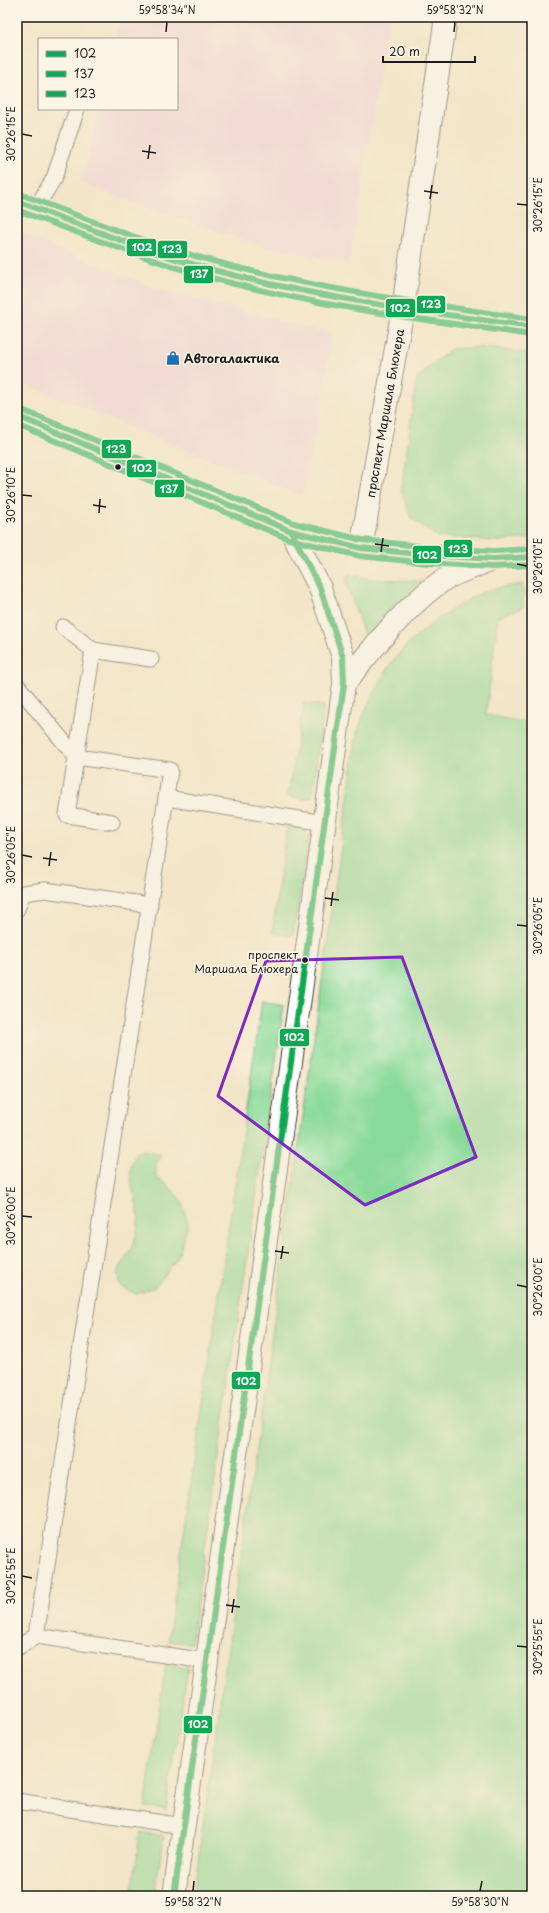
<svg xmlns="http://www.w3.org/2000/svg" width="549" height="1913" font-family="'Playpen Sans',sans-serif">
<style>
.built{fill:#f2cfe1}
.green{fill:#89da9a;stroke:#527b5b}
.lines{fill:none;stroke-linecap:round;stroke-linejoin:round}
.service-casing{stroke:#3c3a36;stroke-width:17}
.minor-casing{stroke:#3c3a36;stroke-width:24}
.tertiary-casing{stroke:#3c3a36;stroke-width:24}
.service{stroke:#fff;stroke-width:15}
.minor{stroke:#fff;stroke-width:22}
.tertiary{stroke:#fff;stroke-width:22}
.bus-1-casing{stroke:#fcf5e5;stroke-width:9}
.bus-2-casing{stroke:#fcf5e5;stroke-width:9}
.bus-3-casing{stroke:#fcf5e5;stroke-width:9}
.bus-1{stroke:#10a855;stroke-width:6}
.bus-2{stroke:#10a855;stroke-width:6}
.bus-3{stroke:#10a855;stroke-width:6}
.marked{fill:none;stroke:#7b2cbf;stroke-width:3;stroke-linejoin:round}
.ticks{fill:none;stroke:#1c1c1c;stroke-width:1.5}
.bus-dot{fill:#1c1c1c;stroke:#fcf5e5;stroke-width:1.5}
.labels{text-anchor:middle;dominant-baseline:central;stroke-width:3;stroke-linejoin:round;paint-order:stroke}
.bus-label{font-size:11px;fill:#1c1c1c;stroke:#fcf5e5;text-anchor:end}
.poi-label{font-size:12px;font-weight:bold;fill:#1c1c1c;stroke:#fcf5e5;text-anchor:start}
.street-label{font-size:12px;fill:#1c1c1c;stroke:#fcf5e5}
.line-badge{stroke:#fcf5e5;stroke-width:1.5}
.badge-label{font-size:11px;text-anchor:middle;font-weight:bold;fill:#fff}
.neatline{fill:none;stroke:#1c1c1c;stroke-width:1.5}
.ticks-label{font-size:10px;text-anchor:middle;fill:#1c1c1c}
</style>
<rect width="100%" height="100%" fill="#fcf5e5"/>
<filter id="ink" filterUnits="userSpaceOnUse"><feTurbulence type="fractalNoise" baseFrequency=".025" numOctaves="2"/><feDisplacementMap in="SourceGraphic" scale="8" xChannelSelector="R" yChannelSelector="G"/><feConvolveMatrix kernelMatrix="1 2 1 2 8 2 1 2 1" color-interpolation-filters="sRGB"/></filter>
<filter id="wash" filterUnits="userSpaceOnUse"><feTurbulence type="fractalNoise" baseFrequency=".012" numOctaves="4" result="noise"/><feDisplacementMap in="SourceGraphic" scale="16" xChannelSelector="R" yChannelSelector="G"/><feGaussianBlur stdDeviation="0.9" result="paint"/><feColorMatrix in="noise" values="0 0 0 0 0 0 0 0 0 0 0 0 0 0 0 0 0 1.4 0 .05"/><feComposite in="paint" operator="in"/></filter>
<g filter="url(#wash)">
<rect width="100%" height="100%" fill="#f3e5c9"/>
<!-- built -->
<g class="built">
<path d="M121 17H388L349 263 262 246 162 213 82 183 99 109H177V39H116Z"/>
<path d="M17 232 152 287 332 335 323 395 302 496 17 381Z"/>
</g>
<!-- green -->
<g class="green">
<path d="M481 347 532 354V538L498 541 438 537 411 518 401 490 417 378 451 349Z"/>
<path d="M348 574 371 579 423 581 400 601 365 637 346 583Z"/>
<path d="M523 584V607L498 617 486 715 532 723V1896H193L357 733C378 674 396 647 449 612 461 604 475 594 489 590 500 587 512 586 523 584Z"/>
<path d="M304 703 324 706 312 797 303 799 288 796Z"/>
<path d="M287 826 301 828 309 835 293 936 272 933Z"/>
<path d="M262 1001 284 1005 191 1643 168 1641Z"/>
<path d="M138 1151 161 1154 156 1164V1177L170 1187 182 1202 188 1224 178 1257 155 1287 136 1294 120 1286 117 1272C127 1257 136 1243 138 1225 141 1205 128 1187 131 1167 131 1162 136 1156 138 1151Z"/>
<path d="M166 1664 188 1667 166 1810 145 1807Z"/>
<path d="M140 1832 164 1836 154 1896H132Z"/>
</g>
</g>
<g filter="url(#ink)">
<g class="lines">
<defs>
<g id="service">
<path d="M36 208 54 178 77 109"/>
<path d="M63 627 93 650"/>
<path d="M17 685 76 757 170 770 166 798 325 823"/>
<path d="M112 822 67 815 93 650 151 659"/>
<path d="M17 909 23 893 45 890 150 905"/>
<path d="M36 1636 166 798"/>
<path d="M17 1648 36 1636 206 1661"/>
<path d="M17 1801 183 1826"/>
</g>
<g id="minor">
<path id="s1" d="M361 548 403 308 446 17"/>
<path d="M344 684C371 650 406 606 442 581 455 572 478 566 493 559"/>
<path d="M174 1896 344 684 343 657 320 588 291 531"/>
</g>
<g id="tertiary">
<path d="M17 201C86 227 154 255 226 273 326 299 429 312 532 327"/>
<path d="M17 416 291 531 361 548 428 555 493 559 532 557"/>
</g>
</defs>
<!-- service casing -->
<use href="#service" class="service-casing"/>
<!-- minor casing -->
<use href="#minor" class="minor-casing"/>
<!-- tertiary casing -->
<use href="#tertiary" class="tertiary-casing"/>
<!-- service -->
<use href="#service" class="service"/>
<!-- minor -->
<use href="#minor" class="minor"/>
<!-- tertiary -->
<use href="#tertiary" class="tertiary"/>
<defs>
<g id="bus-1">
<path d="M17 201C77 224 137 248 199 266 308 297 420 311 532 327"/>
<path d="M17 416 291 531 361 548 428 555 493 559 532 557"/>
<path d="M174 1896 344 684 343 657 320 588 291 531"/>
</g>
<g id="bus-2">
<path d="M17 210C76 232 136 256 197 274 306 305 419 319 531 335"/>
<path d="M17 425 289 539 360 556 427 563 493 567 532 565"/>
</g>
<g id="bus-3">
<path d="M20 194C80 216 140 241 202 258 310 289 421 303 532 319"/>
<path d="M20 409 294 523 362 540 429 547 493 551 532 549"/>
</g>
</defs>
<!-- bus-1 casing -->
<use href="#bus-1" class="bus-1-casing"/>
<!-- bus-2 casing -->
<use href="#bus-2" class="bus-2-casing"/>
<!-- bus-3 casing -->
<use href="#bus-3" class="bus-3-casing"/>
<!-- bus-1 -->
<use href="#bus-1" class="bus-1"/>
<!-- bus-2 -->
<use href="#bus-2" class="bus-2"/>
<!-- bus-3 -->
<use href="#bus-3" class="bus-3"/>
</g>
</g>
<!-- marked area -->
<path d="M0 0H549V1913H0ZM402 957 476 1157 365 1205 218 1096 266 961Z" fill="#f3e5c9" fill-opacity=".55" fill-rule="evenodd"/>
<path class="marked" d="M402 957 476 1157 365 1205 218 1096 266 961Z"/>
<!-- ticks -->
<path class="ticks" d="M166 32 167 22M454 32 455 22M22 134 32 136M142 151 156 153M148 159 150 145M424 191 438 193M430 199 432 185M517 204 527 205M22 495 32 496M93 505 106 507M99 513 100 499M375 544 389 546M381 552 383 538M517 564 527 566M22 855 32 857M43 858 57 860M49 866 51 852M325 898 339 900M331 906 333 892M517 925 527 926M22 1216 32 1217M275 1251 289 1253M281 1259 283 1246M517 1285 527 1287M22 1576 32 1578M226 1605 240 1607M232 1613 234 1599M517 1646 527 1647M193 1891 194 1881M480 1891 482 1881"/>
<!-- icons -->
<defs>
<symbol id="shop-bare" viewBox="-9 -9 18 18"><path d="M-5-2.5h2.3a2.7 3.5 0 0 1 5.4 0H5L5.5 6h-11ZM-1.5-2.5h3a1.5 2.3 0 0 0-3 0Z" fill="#1f6fb2" stroke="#fcf5e5" stroke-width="2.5" paint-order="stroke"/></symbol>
</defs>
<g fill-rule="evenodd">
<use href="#shop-bare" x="163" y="348" width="20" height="20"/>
</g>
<!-- markers -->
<g class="bus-dot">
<circle cx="118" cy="467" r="3.5"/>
<circle cx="305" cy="960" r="3.5"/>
</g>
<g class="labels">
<!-- bus labels -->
<g class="bus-label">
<text x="298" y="954">проспект<tspan x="298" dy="14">Маршала Блюхера</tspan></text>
</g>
<!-- poi labels -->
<g class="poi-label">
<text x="184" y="358">Автогалактика</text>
</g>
<!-- street labels -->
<g class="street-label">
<text stroke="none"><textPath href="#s1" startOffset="137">проспект Маршала Блюхера</textPath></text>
</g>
</g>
<g class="line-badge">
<rect x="126" y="238" width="31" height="19" rx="4" fill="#10a855"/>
<rect x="157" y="240" width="31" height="19" rx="4" fill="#10a855"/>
<rect x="183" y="265" width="31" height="19" rx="4" fill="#10a855"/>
<rect x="416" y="295" width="30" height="19" rx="4" fill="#10a855"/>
<rect x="385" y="298" width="31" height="20" rx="4" fill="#10a855"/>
<rect x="101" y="439" width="31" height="20" rx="4" fill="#10a855"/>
<rect x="126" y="459" width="31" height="19" rx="4" fill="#10a855"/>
<rect x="154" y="479" width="31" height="19" rx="4" fill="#10a855"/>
<rect x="443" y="539" width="30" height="19" rx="4" fill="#10a855"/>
<rect x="412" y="545" width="30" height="19" rx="4" fill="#10a855"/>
<rect x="279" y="1028" width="31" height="19" rx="4" fill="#10a855"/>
<rect x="231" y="1371" width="30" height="19" rx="4" fill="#10a855"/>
<rect x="183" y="1715" width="30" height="19" rx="4" fill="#10a855"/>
</g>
<g class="badge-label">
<text x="142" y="251">102</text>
<text x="172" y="253">123</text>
<text x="199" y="278">137</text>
<text x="431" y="308">123</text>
<text x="400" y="312">102</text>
<text x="116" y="453">123</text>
<text x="142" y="472">102</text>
<text x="169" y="493">137</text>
<text x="458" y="553">123</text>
<text x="427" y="559">102</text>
<text x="294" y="1041">102</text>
<text x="246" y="1385">102</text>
<text x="198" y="1728">102</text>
</g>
<!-- margin -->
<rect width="549" height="1913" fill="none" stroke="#fcf5e5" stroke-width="44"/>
<!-- legend -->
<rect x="38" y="38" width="140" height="72" fill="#fcf5e5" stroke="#a29e95"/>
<rect x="46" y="51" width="20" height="6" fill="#10a855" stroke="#a29e95"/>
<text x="74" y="58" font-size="12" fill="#1c1c1c">102</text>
<rect x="46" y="71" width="20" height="6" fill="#10a855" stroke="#a29e95"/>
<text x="74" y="78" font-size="12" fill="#1c1c1c">137</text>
<rect x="46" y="91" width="20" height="6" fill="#10a855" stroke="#a29e95"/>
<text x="74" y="98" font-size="12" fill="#1c1c1c">123</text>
<!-- scale -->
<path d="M383 56v6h92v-6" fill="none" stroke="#1c1c1c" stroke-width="2"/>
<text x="389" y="56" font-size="12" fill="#1c1c1c" stroke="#fcf5e5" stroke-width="3" paint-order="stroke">20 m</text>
<rect x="22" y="22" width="505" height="1869" class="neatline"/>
<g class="ticks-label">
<text x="167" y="14">59°58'34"N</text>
<text x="455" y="14">59°58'32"N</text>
<text transform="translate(11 134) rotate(-90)" y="4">30°26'15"E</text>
<text transform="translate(538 205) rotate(-90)" y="4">30°26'15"E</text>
<text transform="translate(11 495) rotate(-90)" y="4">30°26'10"E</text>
<text transform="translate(538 566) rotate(-90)" y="4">30°26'10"E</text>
<text transform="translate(11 855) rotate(-90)" y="4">30°26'05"E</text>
<text transform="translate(538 926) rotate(-90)" y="4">30°26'05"E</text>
<text transform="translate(11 1216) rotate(-90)" y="4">30°26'00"E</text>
<text transform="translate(538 1287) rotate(-90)" y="4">30°26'00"E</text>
<text transform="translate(11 1576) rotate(-90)" y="4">30°25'55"E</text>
<text transform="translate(538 1647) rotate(-90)" y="4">30°25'55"E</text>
<text x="193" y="1906">59°58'32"N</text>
<text x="480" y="1906">59°58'30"N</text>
</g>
</svg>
